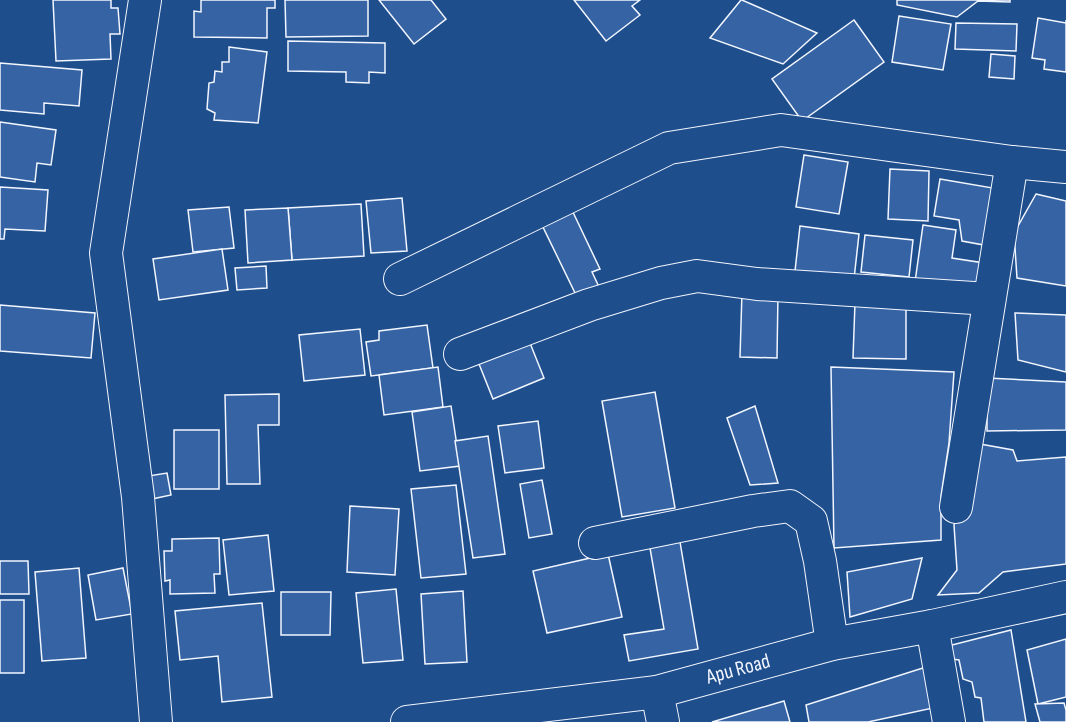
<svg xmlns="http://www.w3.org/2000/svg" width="1066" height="722" font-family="'Sofia Sans Condensed',sans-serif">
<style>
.building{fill:#3563a3;stroke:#f2f6ff;stroke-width:1.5}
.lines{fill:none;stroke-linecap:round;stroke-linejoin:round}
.minor-casing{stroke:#f2f6ff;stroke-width:34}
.minor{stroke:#1f4e8c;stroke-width:32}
.labels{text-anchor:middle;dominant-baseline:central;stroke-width:4.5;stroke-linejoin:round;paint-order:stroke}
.street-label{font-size:21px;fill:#f2f6ff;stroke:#1f4e8c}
</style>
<rect width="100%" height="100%" fill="#1f4e8c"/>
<!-- building -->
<g class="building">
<path d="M53 0H111V8H118L120 34H110L111 59 56 61Z"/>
<path d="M201 0H275V8H267V38L194 37V11L201 12Z"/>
<path d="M285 0H368V36L286 37Z"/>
<path d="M379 0H431L446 19 414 44Z"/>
<path d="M574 0H640L632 6 640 15 606 41Z"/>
<path d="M741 0H742L817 33 783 64 710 38Z"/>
<path d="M897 0H1010V2L978 1 957 17 897 5Z"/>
<path d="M899 16 951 24 943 70 892 62Z"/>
<path d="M1038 18 1066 23V20V72L1044 69 1045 60 1032 58Z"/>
<path d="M854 20 884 62 802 121 772 79Z"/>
<path d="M956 23 1017 24 1016 51 955 49Z"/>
<path d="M288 41 385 43V73L369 72V83L346 82V72L288 71Z"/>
<path d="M229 47 267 52 258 123 214 120 215 113 207 109 209 83 214 82 215 71 222 72V62H229Z"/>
<path d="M991 54 1015 56 1014 79 989 77Z"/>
<path d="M0 63 82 70 79 106 44 103V114L0 110Z"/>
<path d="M0 122 56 130 51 165 37 163 35 182 0 177Z"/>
<path d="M804 155 848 162 839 214 796 207Z"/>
<path d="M890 169 929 171 928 221 888 219Z"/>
<path d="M940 179 993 188 984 245 962 241 959 220 934 216Z"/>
<path d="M0 187 48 190 45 231 5 229 4 239H0Z"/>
<path d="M1036 194 1066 201V286L1017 278 1014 233Z"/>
<path d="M402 198 407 251 371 253 366 201Z"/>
<path d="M361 204 364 256 292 260 288 208Z"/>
<path d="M229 207 234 248 193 252 188 210Z"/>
<path d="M288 208 292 260 248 263 245 210Z"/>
<path d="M571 208 600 269 592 272 599 287 577 297 541 223Z"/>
<path d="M923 225 956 230 952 258 984 263 980 291 915 282Z"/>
<path d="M800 226 859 234 854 279 795 271Z"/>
<path d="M865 235 913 240 909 277 861 272Z"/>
<path d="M222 249 228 290 159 300 153 259Z"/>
<path d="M266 266 267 288 237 290 235 268Z"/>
<path d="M742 292 778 294 777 358 740 357Z"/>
<path d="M855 303 906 305V359L853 358Z"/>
<path d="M0 305 95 313 91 358 0 351Z"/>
<path d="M1015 313 1066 315V372L1018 360Z"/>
<path d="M427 325 433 368 371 376 366 342 379 340V331Z"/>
<path d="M360 329 365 375 304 381 299 335Z"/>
<path d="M528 338 544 378 493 399 477 359Z"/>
<path d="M438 367 443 407 384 415 379 375Z"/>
<path d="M831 367 954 372 949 443 941 496V540L834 548Z"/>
<path d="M987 378 1066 382V430L987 431Z"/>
<path d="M655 392 675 508 622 517 602 401Z"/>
<path d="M279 394V425H258L260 484H227L225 395Z"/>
<path d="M451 406 460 466 420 471 412 412Z"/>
<path d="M755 406 778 483 750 485 727 418Z"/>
<path d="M538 421 544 468 505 473 498 426Z"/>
<rect x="174" y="430" width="45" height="59"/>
<path d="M488 436 505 554 473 558 455 441Z"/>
<path d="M980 444 1013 450 1017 461 1066 457V564L1003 572 979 593 938 595 957 570 954 525Z"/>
<path d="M167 473 171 495 152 499 148 476Z"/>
<path d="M542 480 552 534 529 538 520 484Z"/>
<path d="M456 485 466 574 421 578 411 489Z"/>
<path d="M350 506 399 509 395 575 347 572Z"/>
<path d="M268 535 274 591 229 595 223 540Z"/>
<path d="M219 538 220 574H214L215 593 170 594V580L165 581 164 551H172V539Z"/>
<path d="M680 542 698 649 629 661 624 635 664 629 650 548Z"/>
<path d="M608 554 622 617 547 633 533 571Z"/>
<path d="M922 558 912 599 850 617 847 572Z"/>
<path d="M0 561H28L29 594H0Z"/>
<path d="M79 568 86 658 42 661 35 572Z"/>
<path d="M123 568 132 614 96 620 88 575Z"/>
<path d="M396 589 403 660 363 663 356 593Z"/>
<path d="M463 591 467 662 425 664 421 594Z"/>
<path d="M281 592H331L330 635H281Z"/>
<rect x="0" y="600" width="24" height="73"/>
<path d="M262 603 272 697 222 702 218 656 180 660 175 611Z"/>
<path d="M1011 630 1026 722H984L981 698 975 697 972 682 963 679 959 660 952 659 948 646Z"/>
<path d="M1066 639V697L1038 704 1027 650Z"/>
<path d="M926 667 933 708 868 722H809L806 705Z"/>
<path d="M784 701 790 722H712Z"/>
<path d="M1064 703 1066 710V722H1040L1035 704Z"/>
</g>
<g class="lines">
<defs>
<g id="minor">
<path d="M145 0 106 253 138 497 156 722"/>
<path d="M400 279 669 148 781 130 1012 162 1066 167"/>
<path d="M460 354 589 305 661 283 697 276 757 284 989 299"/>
<path d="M956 507 1012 162"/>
<path d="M595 543 753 511 790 506 811 521 820 561 832 644"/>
<path d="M932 626 949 722"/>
<path d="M657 692 663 722"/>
<path d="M407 722 657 692 832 644 932 626 1066 597"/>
</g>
</defs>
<!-- minor casing -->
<use href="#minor" class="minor-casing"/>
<!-- minor -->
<use href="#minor" class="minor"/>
</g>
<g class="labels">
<!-- street labels -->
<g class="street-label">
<text transform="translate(738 669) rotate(-15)">Apu Road</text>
</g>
</g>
</svg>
